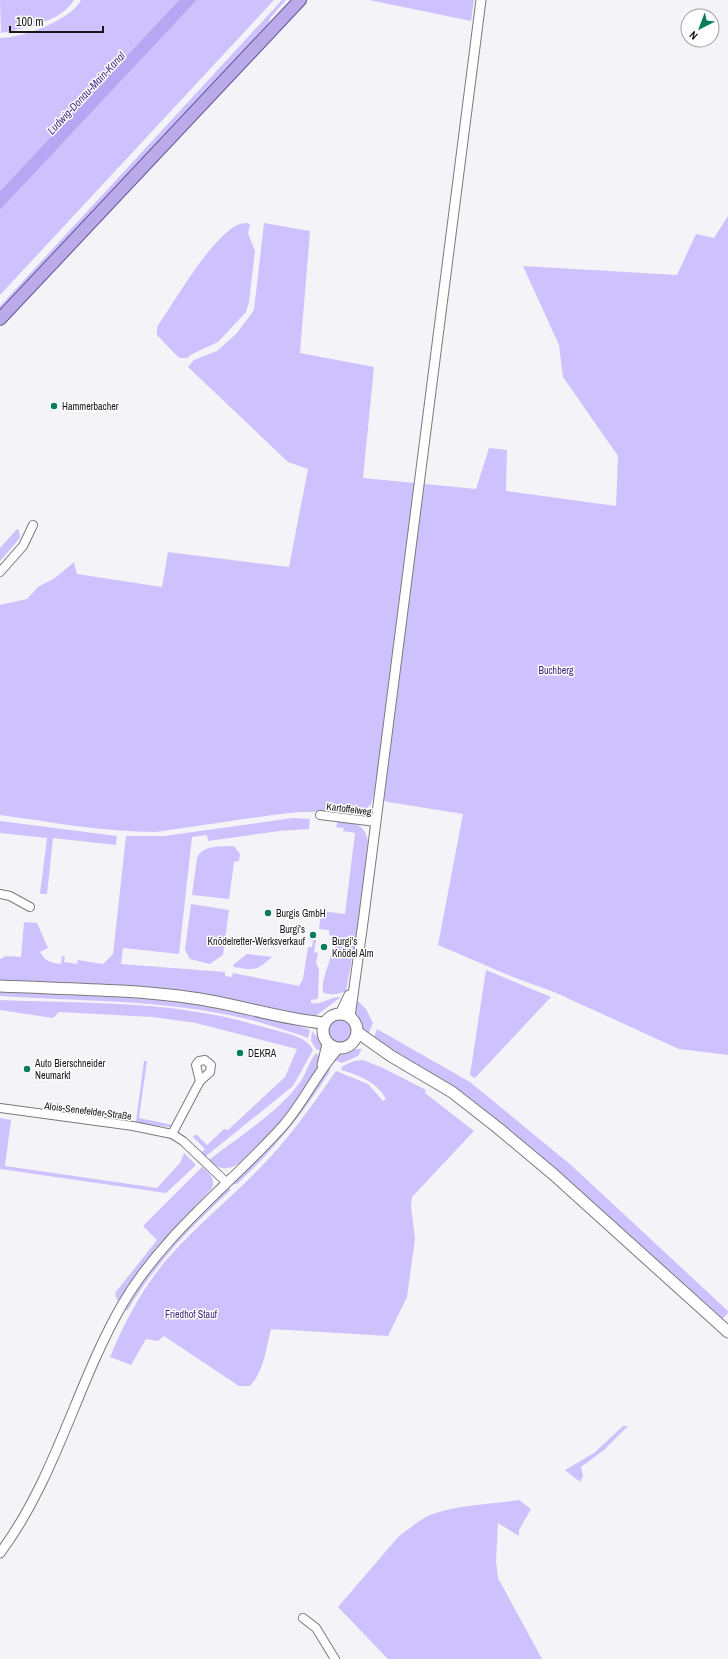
<svg xmlns="http://www.w3.org/2000/svg" width="728" height="1659" font-family="'Archivo Narrow',sans-serif">
<style>
.green{fill:#cdc2fd}
.water{fill:#b6a6f3}
.lines{fill:none;stroke-linecap:round;stroke-linejoin:round}
.minor-casing{stroke:#7a7a7d;stroke-width:10}
.tertiary-casing{stroke:#7a7a7d;stroke-width:11}
.secondary-casing{stroke:#7a7a7d;stroke-width:13}
.primary-casing{stroke:#635197;stroke-width:14}
.minor{stroke:#fff;stroke-width:8}
.tertiary{stroke:#fff;stroke-width:9}
.secondary{stroke:#fff;stroke-width:11}
.primary{stroke:#baaaea;stroke-width:12}
.poi-dot{fill:#097d5a;stroke:#fff;stroke-width:1.5}
.labels{text-anchor:middle;dominant-baseline:central;stroke-width:3;stroke-linejoin:round;paint-order:stroke}
.poi-label{font-size:10px;fill:#161517;stroke:#fff;text-anchor:start}
.park-label{font-size:10px;fill:#42257c;stroke:#fff}
.street-label{font-size:10px;fill:#161517;stroke:#fff}
.water-label{font-size:11px;font-style:italic;fill:#482d84;stroke:#fff}
</style>
<rect width="100%" height="100%" fill="#f4f3f7"/>
<!-- green -->
<g class="green">
<path d="M0 0H74C61 22 25 28 1 33Z"/>
<path d="M81 0H179L0 191V38C22 38 71 20 81 0Z"/>
<path d="M197 0H274L0 295V210Z"/>
<path d="M282 0H286L271 17 268 24 0 313V306Z"/>
<path d="M369 0H474L471 21Z"/>
<path d="M728 216V1055L679 1049 554 992 513 977 438 945 463 814 388 802 373 797 371 804 364 811 300 812 272 815 156 832C104 832 51 822 0 815V605L27 599 38 587 55 578 74 562 77 574 162 587 168 552 289 567 308 469 288 462 188 367 194 360 217 351 237 333 254 310 264 223 310 231 300 353 374 367 363 478 476 489 489 448 507 450 506 491 616 506 618 456 563 377 559 345 523 266 677 275 696 234 714 238Z"/>
<path d="M248 223 250 225 248 233 255 251 249 302 246 312 218 342 192 354 187 358H179L157 335V327C176 299 205 248 231 229 236 225 241 223 248 223Z"/>
<path d="M17 529 19 530 20 538 0 561V548Z"/>
<path d="M293 818 310 819 309 829 279 831 208 841 207 835 192 837 179 954 123 948 121 964 225 972V976L232 977 233 973 299 986 303 979 308 947H312L313 940H316L314 952 318 953 316 963 319 969 318 997 317 999 311 1000V1003C321 1006 330 996 341 997L317 1015 314 1020 254 1004 214 997 0 982V959L6 956 21 957 24 922 37 923 48 948 40 952C45 961 51 963 61 964L62 956 65 957 64 962 77 964 78 960 103 964 113 954 126 836H164Z"/>
<path d="M0 821 117 836 116 845 53 838 47 894H40L47 838 0 833Z"/>
<path d="M338 821C353 822 366 824 368 842L359 921 346 991C341 994 327 996 323 992 321 979 329 967 331 954L334 955 336 937 329 935V930L319 929 321 911 345 914 355 833 343 831 344 828 336 827Z"/>
<path d="M231 846 235 847 240 854 239 861 234 862 229 899 192 895 197 858C203 845 218 847 231 846Z"/>
<path d="M191 904 229 910 223 955 210 964 190 959 185 950Z"/>
<path d="M247 954 272 957C255 972 255 970 234 967L233 965Z"/>
<path d="M486 970 551 997 475 1078 470 1075Z"/>
<path d="M0 989C102 995 213 995 310 1030L308 1038C293 1032 277 1028 262 1023 176 999 88 1002 0 996Z"/>
<path d="M0 1000C67 1003 136 1001 203 1013 226 1016 248 1023 271 1029 284 1033 307 1036 313 1050L293 1086 205 1157 201 1153 205 1149 193 1137 196 1134 207 1145 224 1129 228 1130 285 1077 297 1049 196 1023 153 1017 59 1012 53 1018 0 1010Z"/>
<path d="M358 1001 366 1009 373 1023 367 1038C358 1028 354 1016 354 1003Z"/>
<circle cx="339" cy="1032" r="12"/>
<path d="M377 1029 470 1082 571 1165 728 1311V1313L722 1319 496 1119 462 1092 373 1040Z"/>
<path d="M312 1031 322 1043 321 1051 316 1049 311 1041Z"/>
<path d="M353 1049H362L358 1056 342 1063 332 1059 339 1054Z"/>
<path d="M316 1053 322 1058C317 1069 311 1080 305 1090 293 1108 248 1166 228 1168 220 1169 214 1165 209 1160 235 1140 279 1111 298 1085 306 1076 308 1062 316 1053Z"/>
<path d="M363 1060 383 1068 426 1090 425 1093 474 1131 412 1197 411 1206 415 1239 407 1297 388 1336 271 1329C266 1349 264 1371 250 1386H239L164 1336 158 1341 146 1339 131 1365 110 1357C125 1321 144 1285 170 1256 197 1225 229 1200 257 1171 287 1141 312 1106 336 1071L368 1084 383 1101 386 1099C377 1082 359 1075 341 1070L343 1066 354 1061Z"/>
<path d="M144 1061H147L139 1118 173 1125 170 1127 141 1124 136 1121Z"/>
<path d="M328 1068 330 1069 329 1073C302 1114 273 1151 237 1184H234L233 1183Z"/>
<path d="M0 1118 11 1120 5 1166 157 1188 180 1163 184 1153 196 1165 166 1193 0 1169Z"/>
<path d="M202 1167C209 1173 217 1180 211 1189L161 1244 120 1300H117L115 1293 157 1240 143 1226Z"/>
<path d="M227 1187 231 1190C191 1226 155 1264 127 1311L126 1309 153 1264Z"/>
<path d="M623 1426H628L604 1450 581 1467 583 1476 580 1482 565 1470 594 1453Z"/>
<path d="M519 1500 531 1509 519 1530V1536L498 1523 496 1561 498 1578 542 1659H388L338 1607 399 1536C409 1529 419 1520 430 1515 456 1505 491 1504 519 1500Z"/>
</g>
<!-- water -->
<path class="water" d="M179 0H197L0 210V191Z"/>
<g class="lines">
<defs>
<g id="minor">
<path d="M0 572 23 546 33 525"/>
<path d="M320 815 376 822"/>
<path d="M0 894 10 896 30 907"/>
<path d="M0 1108 133 1126 172 1134 183 1141 226 1182"/>
<path d="M172 1134 200 1081 210 1072 211 1065 205 1060 199 1061 196 1065 200 1081"/>
<path d="M303 1618 316 1628 335 1659"/>
</g>
<g id="tertiary">
<path d="M340 1014 349 995"/>
<path d="M350 1017 364 915 481 0"/>
<path d="M322 1065 327 1044"/>
<path d="M0 1553C56 1478 76 1385 122 1305 163 1234 229 1186 283 1126 304 1102 317 1072 338 1049"/>
</g>
<g id="secondary">
<path d="M0 986C64 989 130 989 193 998 237 1004 280 1019 324 1023"/>
<circle cx="340" cy="1031" r="17"/>
<path d="M357 1032 391 1056 452 1092 498 1128 553 1174 728 1332"/>
</g>
<path id="primary" d="M0 319 300 0"/>
</defs>
<!-- minor casing -->
<use href="#minor" class="minor-casing"/>
<!-- tertiary casing -->
<use href="#tertiary" class="tertiary-casing"/>
<!-- secondary casing -->
<use href="#secondary" class="secondary-casing"/>
<!-- primary casing -->
<use href="#primary" class="primary-casing"/>
<!-- minor -->
<use href="#minor" class="minor"/>
<!-- tertiary -->
<use href="#tertiary" class="tertiary"/>
<!-- secondary -->
<use href="#secondary" class="secondary"/>
<!-- primary -->
<use href="#primary" class="primary"/>
</g>
<!-- markers -->
<g class="poi-dot">
<circle cx="54" cy="406" r="4"/>
<circle cx="268" cy="913" r="4"/>
<circle cx="313" cy="935" r="4"/>
<circle cx="324" cy="947" r="4"/>
<circle cx="240" cy="1053" r="4"/>
<circle cx="27" cy="1069" r="4"/>
</g>
<g class="labels">
<!-- poi labels -->
<g class="poi-label">
<text x="62" y="406">Hammerbacher</text>
<text x="276" y="913">Burgis GmbH</text>
<text x="305" y="929" text-anchor="end">Burgi's<tspan x="305" dy="12">Knödelretter-Werksverkauf</tspan></text>
<text x="332" y="941">Burgi's<tspan x="332" dy="12">Knödel Alm</tspan></text>
<text x="248" y="1053">DEKRA</text>
<text x="35" y="1063">Auto Bierschneider<tspan x="35" dy="12">Neumarkt</tspan></text>
</g>
<!-- park labels -->
<g class="park-label">
<text x="556" y="670">Buchberg</text>
<text x="191" y="1314">Friedhof Stauf</text>
</g>
<!-- street labels -->
<g class="street-label">
<text transform="translate(349 809) rotate(7)">Kartoffelweg</text>
<text transform="translate(88 1111) rotate(7)">Alois-Senefelder-Straße</text>
</g>
<!-- water labels -->
<g class="water-label">
<text transform="translate(86 93) rotate(-47)">Ludwig-Donau-Main-Kanal</text>
</g>
</g>
<!-- north arrow -->
<g transform="translate(700 28) rotate(222)"><circle r="19" fill="#ffffff" stroke="#a2a1a2"/>
<path d="M0-3L7 15L0 10L-7 15Z" fill="#097d5a"/>
<text y="-6" font-size="11" font-weight="bold" text-anchor="middle" fill="#161517">N</text>
</g>
<!-- scale -->
<path d="M10 26v6h93v-6" fill="none" stroke="#161517" stroke-width="2"/>
<text x="16" y="26" font-size="12" fill="#161517" stroke="#ffffff" stroke-width="3" paint-order="stroke">100 m</text>
</svg>
